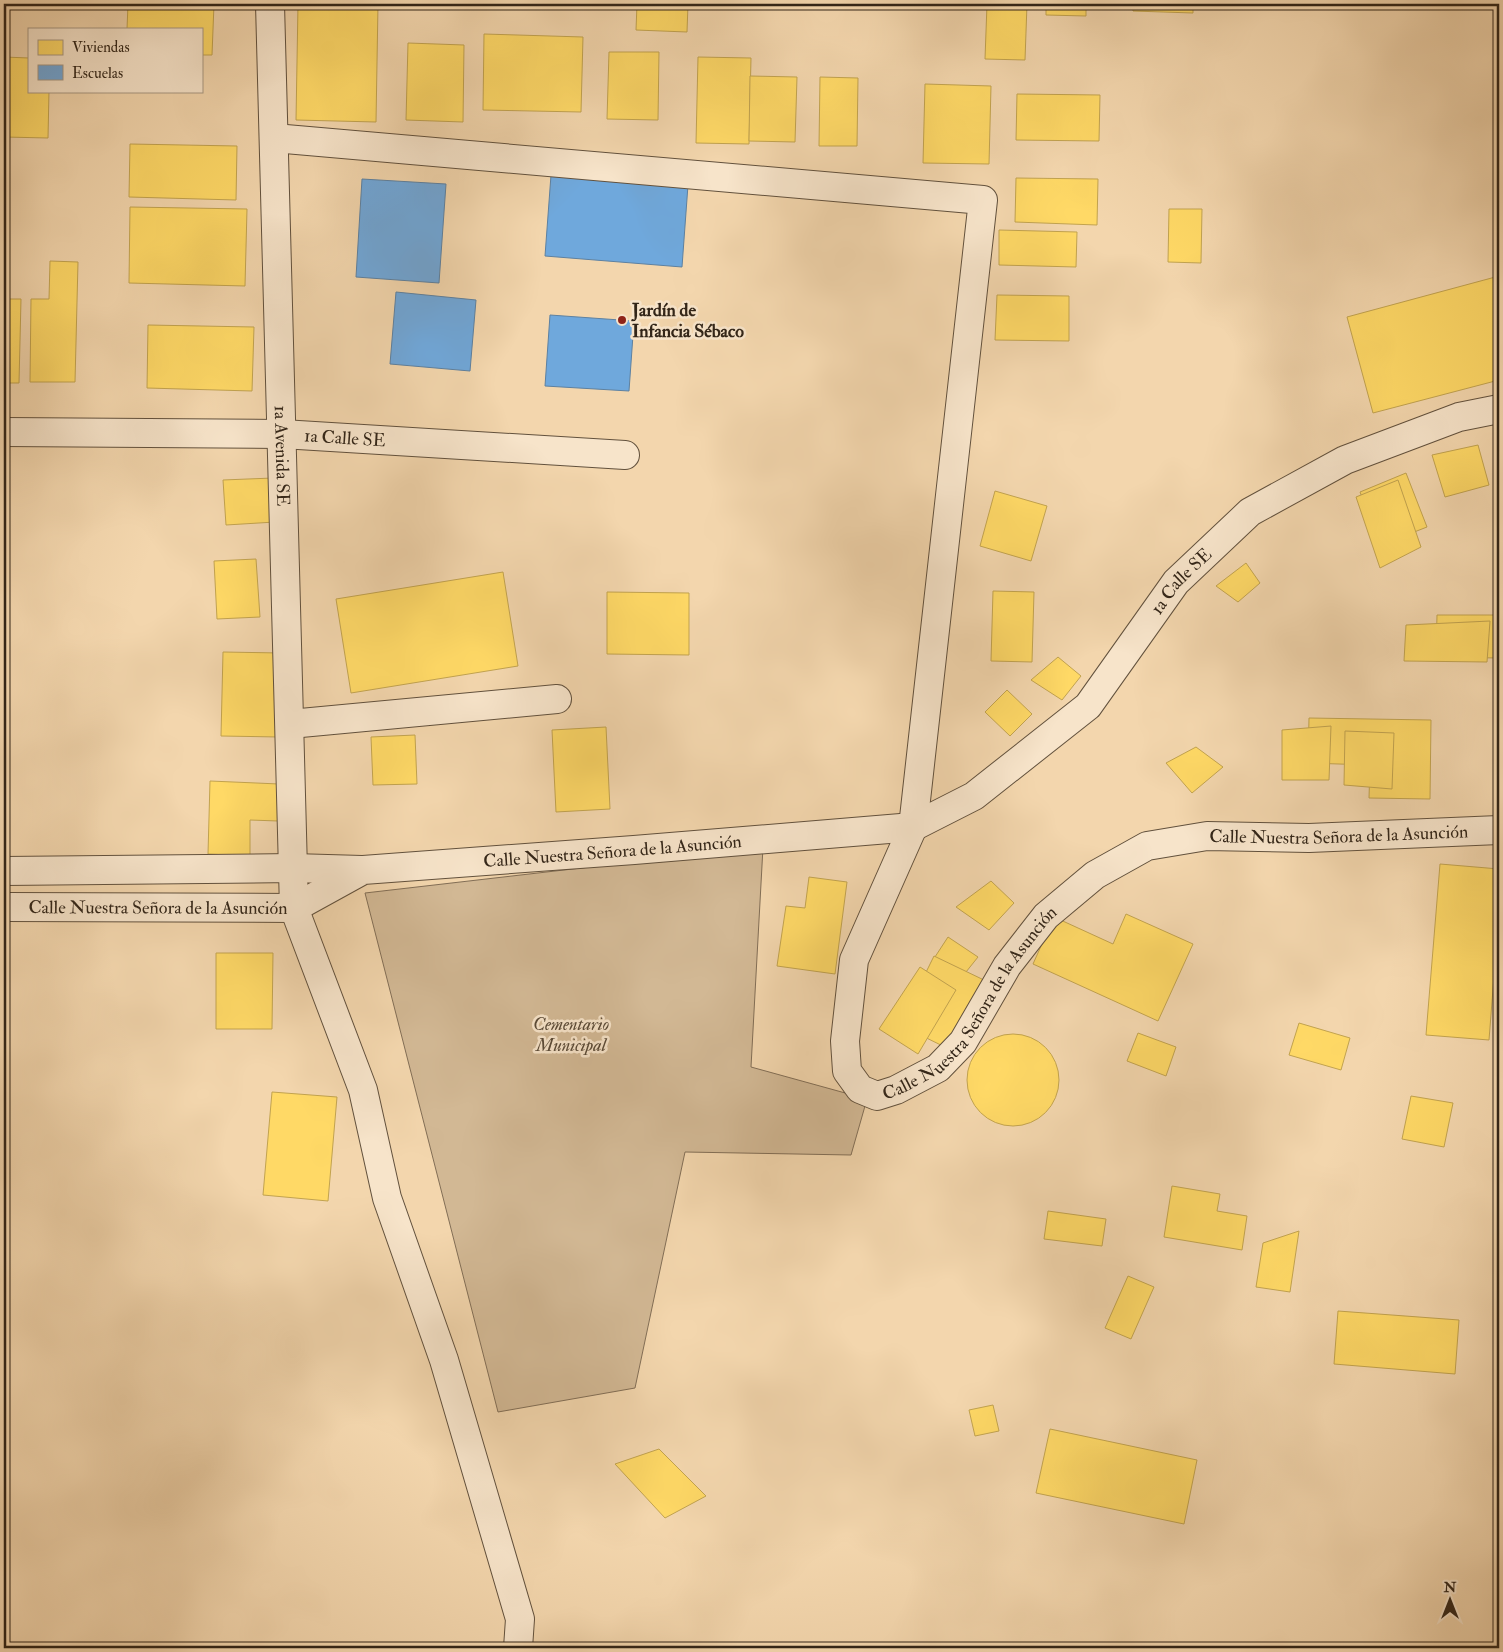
<svg xmlns="http://www.w3.org/2000/svg" width="1503" height="1652" font-family="'IM FELL Double Pica',serif">
<style>
.green{fill:#d2b894;stroke:#826e56}
.homes{fill:#ffd966;stroke:#c2a34f}
.schools{fill:#6fa8dc;stroke:#5d81a1}
.lines{fill:none;stroke-linecap:round;stroke-linejoin:round}
.minor-casing{stroke:#62513d;stroke-width:30}
.minor{stroke:#f7e4ca;stroke-width:28}
.poi-dot{fill:#8f2418;stroke:#f7e4ca;stroke-width:2}
.labels{text-anchor:middle;dominant-baseline:central;stroke-width:5;stroke-linejoin:round;paint-order:stroke}
.poi-label{font-size:18px;font-weight:bold;fill:#322518;stroke:#f7e4ca;text-anchor:start}
.street-label{font-size:18px;fill:#322518;stroke:#f7e4ca}
.park-label{font-size:18px;font-style:italic;fill:#5a4a37;stroke:#f7e4ca}
</style>
<rect width="100%" height="100%" fill="#f3d6ad"/>
<filter id="stains"><feTurbulence type="fractalNoise" baseFrequency=".004" numOctaves="4"/><feColorMatrix values="0 0 0 0 .2 0 0 0 0 .09 0 0 0 0 .02 0 0 0 .5 -.17"/></filter>
<radialGradient id="worn" r=".72"><stop offset=".6" stop-color="#630" stop-opacity="0"/><stop offset="1" stop-color="#630" stop-opacity=".3"/></radialGradient>
<!-- green -->
<path class="green" d="M763 847 751 1067 867 1099 851 1155 685 1152 635 1388 498 1412 365 893Z"/>
<!-- homes -->
<g class="homes">
<path d="M128 4H214L212 55H201V29H127Z"/>
<path d="M298 4H378L376 122 296 120Z"/>
<path d="M637 4H688L687 32 636 30Z"/>
<path d="M987 4H1027L1025 60 985 59Z"/>
<path d="M1046 4H1086V16L1046 15Z"/>
<path d="M1133 4H1193V13L1133 11Z"/>
<path d="M484 34 583 37 581 112 483 110Z"/>
<path d="M408 43 464 45 463 122 406 120Z"/>
<path d="M609 52H659L658 120 607 119Z"/>
<path d="M4 57 29 58V91H49L48 138 4 137Z"/>
<path d="M698 57 751 58 749 144 696 143Z"/>
<path d="M750 76 797 77 795 142 749 141Z"/>
<path d="M820 77 858 78 857 146H819Z"/>
<path d="M925 84 991 86 989 164 923 163Z"/>
<path d="M1017 94 1100 95 1099 141 1016 140Z"/>
<path d="M130 144 237 146 236 200 129 197Z"/>
<path d="M1016 178 1098 179 1097 225 1015 222Z"/>
<path d="M130 207 247 209 245 286 129 283Z"/>
<path d="M1169 209H1202L1201 263 1168 262Z"/>
<path d="M999 230 1077 232 1076 267 999 265Z"/>
<path d="M50 261 78 262 75 382H30L31 299H49Z"/>
<path d="M1499 276V380L1373 413 1347 317Z"/>
<path d="M997 295 1069 296V341L995 340Z"/>
<path d="M4 299H21L19 383H4Z"/>
<path d="M148 325 254 327 252 391 147 388Z"/>
<path d="M1478 445 1489 485 1445 497 1432 455Z"/>
<path d="M1406 473 1427 527 1381 545 1360 492Z"/>
<path d="M273 478 275 522 226 525 223 480Z"/>
<path d="M1398 480 1421 547 1380 568 1356 497Z"/>
<path d="M995 491 1047 506 1031 561 980 546Z"/>
<path d="M256 559 260 617 217 619 214 561Z"/>
<path d="M1246 563 1260 583 1238 602 1216 586Z"/>
<path d="M503 572 518 666 351 693 336 599Z"/>
<path d="M993 591 1034 592 1032 662 991 661Z"/>
<path d="M607 592 689 593V655L607 654Z"/>
<path d="M1437 615H1499V658L1436 657Z"/>
<path d="M1490 621 1487 662 1404 661 1406 625Z"/>
<path d="M223 652 280 653 279 737 221 736Z"/>
<path d="M1058 657 1081 676 1062 700 1031 680Z"/>
<path d="M1007 690 1032 714 1010 736 985 712Z"/>
<path d="M1309 718 1431 720 1430 799 1369 798 1370 765 1308 763Z"/>
<path d="M1331 726 1329 780H1282V730Z"/>
<path d="M606 727 610 809 556 812 552 730Z"/>
<path d="M1345 731 1394 733 1392 789 1344 785Z"/>
<path d="M415 735 417 784 373 785 371 737Z"/>
<path d="M1196 747 1223 767 1192 793 1166 763Z"/>
<path d="M210 781 279 784 278 821 250 820V856L208 854Z"/>
<path d="M1440 864 1499 869V912L1489 1040 1426 1035Z"/>
<path d="M809 877 847 882 835 974 777 966 786 906 805 908Z"/>
<path d="M991 881 1014 903 989 930 956 907Z"/>
<path d="M1126 914 1193 944 1158 1021 1033 964 1054 917 1113 944Z"/>
<path d="M948 937 978 957 958 982 931 963Z"/>
<path d="M216 953H273L272 1029H216Z"/>
<path d="M934 956 986 981 953 1051 900 1025Z"/>
<path d="M920 967 956 990 918 1054 879 1029Z"/>
<path d="M1299 1023 1350 1038 1341 1070 1289 1055Z"/>
<path d="M1138 1033 1176 1047 1166 1076 1127 1061Z"/>
<circle cx="1013" cy="1080" r="46"/>
<path d="M272 1092 337 1097 328 1201 263 1195Z"/>
<path d="M1411 1096 1453 1103 1444 1147 1402 1139Z"/>
<path d="M1172 1186 1220 1194 1217 1211 1247 1216 1242 1250 1164 1237Z"/>
<path d="M1048 1211 1106 1219 1102 1246 1044 1239Z"/>
<path d="M1299 1231 1290 1292 1256 1287 1263 1243Z"/>
<path d="M1128 1276 1154 1287 1131 1339 1105 1328Z"/>
<path d="M1338 1311 1459 1320 1455 1374 1334 1364Z"/>
<path d="M993 1405 999 1431 975 1436 969 1410Z"/>
<path d="M1050 1429 1197 1460 1184 1524 1036 1493Z"/>
<path d="M659 1449 706 1496 665 1518 615 1464Z"/>
<path d="M1470 1644V1648H1444Z"/>
</g>
<!-- schools -->
<g class="schools">
<path d="M551 175 688 185 682 267 545 256Z"/>
<path d="M362 179 446 184 439 283 356 277Z"/>
<path d="M396 292 476 300 470 371 390 364Z"/>
<path d="M550 315 634 321 629 391 545 386Z"/>
</g>
<g class="lines">
<defs>
<g id="minor">
<path id="s1" d="M270 4 294 908 363 1090 387 1198 444 1360 520 1619 518 1648"/>
<path id="s2" d="M274 138 983 200 913 827 854 960 845 1041 847 1071 860 1089 877 1096 896 1090 938 1068 963 1042 1007 966 1046 916 1095 875 1147 846 1207 836 1309 838 1499 830"/>
<path id="s3" d="M4 432 282 434 625 455"/>
<path d="M290 724 557 699"/>
<path d="M4 871 293 868 362 870"/>
<path id="s4" d="M4 907 294 908 363 870 634 850 913 827 974 796 1088 706 1176 582 1250 512 1345 460 1459 417 1499 409"/>
</g>
</defs>
<!-- minor casing -->
<use href="#minor" class="minor-casing"/>
<!-- minor -->
<use href="#minor" class="minor"/>
</g>
<!-- markers -->
<circle class="poi-dot" cx="622" cy="320" r="5"/>
<g class="labels">
<!-- poi labels -->
<g class="poi-label">
<text x="632" y="310">Jardín de<tspan x="632" dy="21">Infancia Sébaco</tspan></text>
</g>
<!-- street labels -->
<g class="street-label">
<text stroke="none"><textPath href="#s3" startOffset="341">1a Calle SE</textPath></text>
<text stroke="none"><textPath href="#s1" startOffset="452">1a Avenida SE</textPath></text>
<text stroke="none"><textPath href="#s4" startOffset="1290">1a Calle SE</textPath></text>
<text stroke="none"><textPath href="#s2" startOffset="2211">Calle Nuestra Señora de la Asunción</textPath></text>
<text stroke="none"><textPath href="#s4" startOffset="619">Calle Nuestra Señora de la Asunción</textPath></text>
<text stroke="none"><textPath href="#s4" startOffset="154">Calle Nuestra Señora de la Asunción</textPath></text>
<text stroke="none"><textPath href="#s2" startOffset="1776">Calle Nuestra Señora de la Asunción</textPath></text>
</g>
<!-- park labels -->
<g class="park-label">
<text x="571" y="1024">Cementario<tspan x="571" dy="21">Municipal</tspan></text>
</g>
</g>
<!-- margin -->
<rect width="1503" height="1652" fill="none" stroke="#f3d6ad" stroke-width="20"/>
<rect x="5" y="5" width="1493" height="1642" fill="none" stroke="#322518" stroke-width="2.5"/>
<rect x="10" y="10" width="1483" height="1632" fill="none" stroke="#322518"/>
<!-- legend -->
<rect x="28" y="28" width="175" height="65" fill="#f7e4ca" stroke="#a89883"/>
<rect x="38" y="40" width="25" height="15" fill="#ffd966" stroke="#a89883"/>
<text x="72" y="52" font-size="15" fill="#322518">Viviendas</text>
<rect x="38" y="65" width="25" height="15" fill="#6fa8dc" stroke="#a89883"/>
<text x="72" y="78" font-size="15" fill="#322518">Escuelas</text>
<!-- north arrow -->
<g transform="translate(1450 1600)" stroke="#f7e4ca" stroke-width="4" paint-order="stroke">
<path d="M0-4L9 19L0 12L-9 19Z" fill="#322518"/>
<text y="-8" font-size="14" font-weight="bold" text-anchor="middle" fill="#322518">N</text>
</g>
<rect width="100%" height="100%" filter="url(#stains)"/>
<rect width="100%" height="100%" fill="url(#worn)"/>
</svg>
